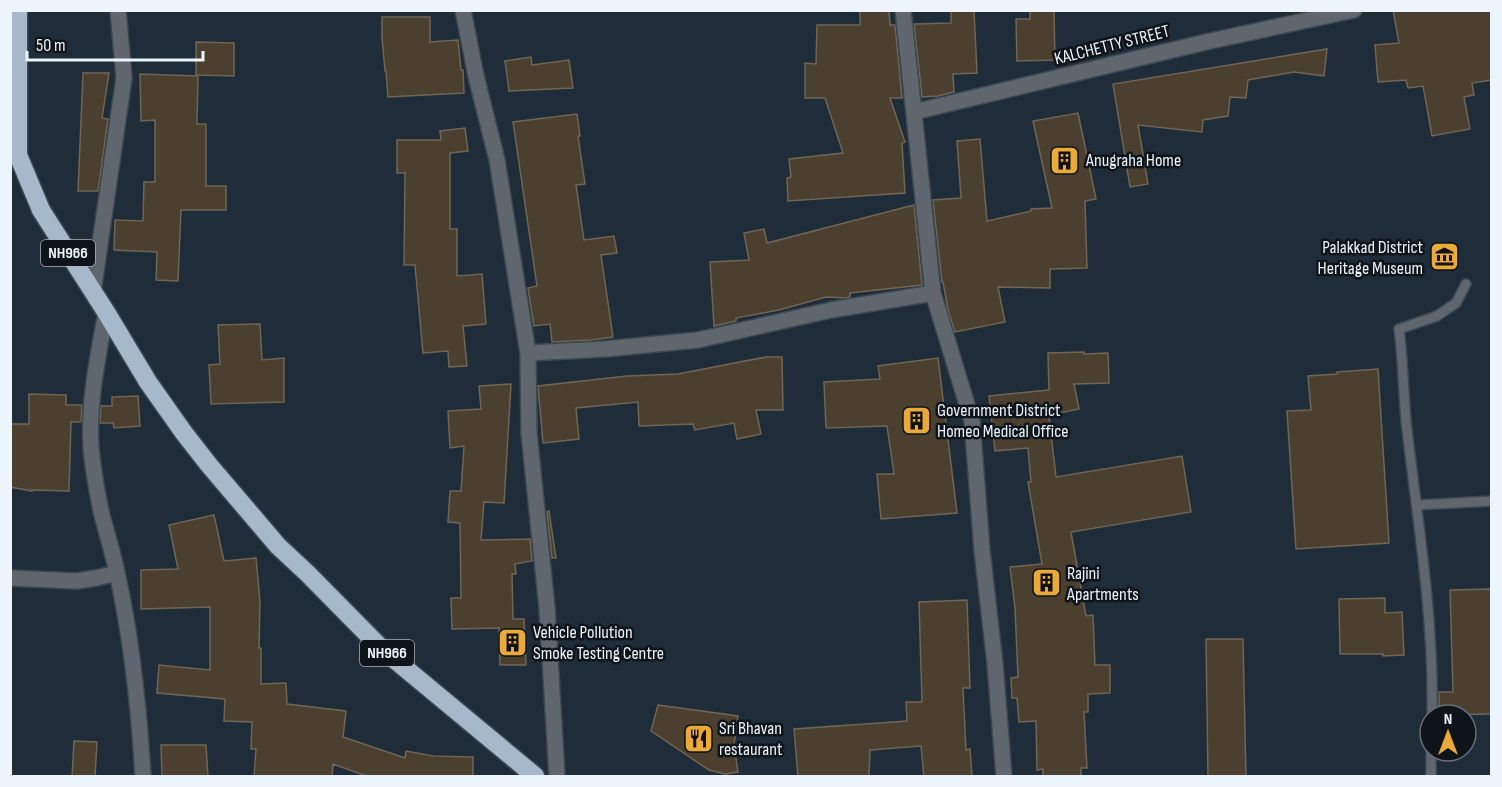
<svg xmlns="http://www.w3.org/2000/svg" width="1502" height="787" font-family="'Sofia Sans Condensed',sans-serif">
<style>
.building{fill:#4b3f2f;stroke:#716553;stroke-width:1.5}
.lines{fill:none;stroke-linecap:round;stroke-linejoin:round}
.lane-casing{stroke:#3b4955;stroke-width:12}
.street-casing{stroke:#3b4955;stroke-width:18}
.highway-casing{stroke:#3b4955;stroke-width:21}
.lane{stroke:#5f666d;stroke-width:9}
.street{stroke:#5f666d;stroke-width:15}
.highway{stroke:#a6b8c9;stroke-width:18}
.labels{text-anchor:middle;dominant-baseline:central;stroke-width:5;stroke-linejoin:round;paint-order:stroke}
.shield{fill:#0e141a;stroke:#a9b2ba;stroke-width:1.5}
.shield-label{font-size:16px;font-weight:bold;fill:#ecf5fe}
.street-label{font-size:18px;fill:#ecf5fe;stroke:#0e141a}
.poi-label{font-size:18px;fill:#ecf5fe;stroke:#0e141a;text-anchor:start}
</style>
<rect width="100%" height="100%" fill="#1e2d39"/>
<!-- building -->
<g class="building">
<path d="M860 10H889L890 25H895L902 98H890L905 142 902 143 905 193 788 201 787 178 791 177 789 159 843 153 825 98H805V63L816 64 817 25H860Z"/>
<path d="M951 10H974L977 73 953 74 954 92 938 96 922 97 914 24 951 23Z"/>
<path d="M1030 10H1054L1055 60 1017 61 1016 19H1030Z"/>
<path d="M1393 10H1491V80L1472 83 1474 95 1464 97 1470 129 1432 136 1423 86 1408 88 1406 80 1378 82 1375 45 1399 43Z"/>
<path d="M382 17H430V42L458 40 461 70H463L464 93 388 97 386 71H385L382 37Z"/>
<path d="M196 42 234 43V76L196 75Z"/>
<path d="M1327 49 1324 76 1294 72 1248 80 1246 98 1230 97 1228 116 1203 120 1202 132 1138 125 1148 184 1130 187 1113 84Z"/>
<path d="M531 57 532 65 569 60 573 88 509 91 505 61Z"/>
<path d="M83 73H109L102 118 108 119 98 191H78Z"/>
<path d="M140 74 198 76 197 124H206V186H226V210H181L178 281 156 280 157 252 114 250 115 220 143 221 144 182H155V120L141 121Z"/>
<path d="M1078 113 1096 199 1085 201 1087 268 1050 269V288L998 287 1005 322 955 332 948 310 943 282H942L933 200 961 198 957 141 980 139 987 221 1031 211V209L1052 208 1033 121Z"/>
<path d="M577 114 580 136H578L585 184 576 185 584 240 614 236 617 253 601 255 613 337 591 340 552 342 550 324 534 326 528 288 537 286 513 122Z"/>
<path d="M465 128 468 151 450 153V229H457V276L482 274 486 324 463 326 467 366 449 367 448 351 423 353 415 265H404L405 173H397V140H441L440 131Z"/>
<path d="M914 205 922 285 850 293V297L846 298 826 297 779 310 736 318V321L714 326 710 262 749 260 744 233 764 229 767 243Z"/>
<path d="M260 324 262 360 284 358V402L211 404 209 365 220 364 218 325Z"/>
<path d="M1084 352V354L1108 353 1109 383 1074 384 1079 409 1049 415 1056 477 1182 456 1191 512 1071 532 1086 616 1093 615 1095 665H1110V693L1088 694V712H1084L1087 768H1081V777H1043V769L1037 770 1036 721 1019 722 1017 698H1012L1011 678 1018 677 1015 608 1010 567 1042 564 1028 482H1031L1028 448 995 451 989 396 1049 390 1048 353Z"/>
<path d="M766 357H782L783 410H756L761 434 737 439 734 423 695 430 693 424 639 426 638 402 576 408 579 439 543 443 538 386 627 376 678 374Z"/>
<path d="M938 358 957 513 881 519 877 474H894L887 426 826 428 824 382 880 379 878 366Z"/>
<path d="M1378 369 1389 543 1296 549 1287 411 1311 410 1308 376 1337 374V372Z"/>
<path d="M511 384 504 503 484 502 481 540 530 539 532 561 515 564 516 574H512L513 619H524L526 665H500L499 628 452 629 451 598H461L460 523 448 522 450 491H461L464 446 450 448 448 411 481 409 479 386Z"/>
<path d="M29 394 66 395V405H82L81 422H71L69 491 32 490V491L10 487V424H29Z"/>
<path d="M138 396 140 426 114 428 113 423H100L101 406H112V397Z"/>
<path d="M549 511 556 558H552L547 512Z"/>
<path d="M214 515 224 561 256 558 260 601 259 648H261V684L286 683 287 704 346 711 343 737 405 758 406 751 434 756 473 757V777H369L333 764 332 777H254L256 749H251L252 722 224 721 225 699 157 693 159 665 210 670V607L141 609V570L178 569 169 525Z"/>
<path d="M1491 589V714L1439 715V692H1453L1450 590Z"/>
<path d="M1385 598V613L1402 612 1404 655 1383 656V654H1340L1339 599Z"/>
<path d="M967 600 970 688H963L966 750 970 749 972 777H924L921 746 870 750 869 777H798L794 729 907 721 906 702H922L919 602Z"/>
<path d="M1206 639H1243L1246 777H1208Z"/>
<path d="M658 705 738 716 734 745 738 772 725 774 709 770 651 731Z"/>
<path d="M74 741 97 742 95 777H72Z"/>
<path d="M161 745H206L208 777H162Z"/>
</g>
<g class="lines">
<defs>
<g id="lane">
<path d="M1417 505 1492 501"/>
<path d="M1432 715C1434 622 1419 530 1408 438 1403 402 1404 366 1399 329L1437 316 1456 303 1466 284"/>
<path d="M1431 776V751"/>
</g>
<g id="street">
<path d="M463 10 476 76 497 160 528 353 529 433 547 608 557 776"/>
<path d="M903 10 933 293 972 421 982 550 995 664 1004 776"/>
<path d="M914 112 1206 42 1354 10"/>
<path d="M93 292 124 78 118 10"/>
<path d="M106 312C98 357 88 402 91 448 93 468 97 492 101 511 106 532 113 552 117 573 132 640 139 709 143 776"/>
<path d="M528 353 605 349 698 340 831 310 933 293"/>
<path d="M10 578 77 581 96 578 117 573"/>
</g>
<path id="highway" d="M18 10V155L41 210 106 312 148 382 184 433 209 465 278 546 307 573 382 649 535 776"/>
</defs>
<!-- lane casing -->
<use href="#lane" class="lane-casing"/>
<!-- street casing -->
<use href="#street" class="street-casing"/>
<!-- highway casing -->
<use href="#highway" class="highway-casing"/>
<!-- lane -->
<use href="#lane" class="lane"/>
<!-- street -->
<use href="#street" class="street"/>
<!-- highway -->
<use href="#highway" class="highway"/>
</g>
<!-- icons -->
<defs>
<symbol id="building-square" viewBox="-11 -11 22 22"><rect x="-9" y="-9" width="18" height="18" rx="4" fill="#eaaa39" stroke="#0e141a"/><path d="M-4-6H4V6H1V3H-1V6H-4ZM-2.5-4.3h1.7v1.8h-1.7ZM.8-4.3h1.7v1.8H.8ZM-2.5-1h1.7V.8h-1.7ZM.8-1h1.7V.8H.8Z" fill="#111"/></symbol>
<symbol id="museum-square" viewBox="-11 -11 22 22"><rect x="-9" y="-9" width="18" height="18" rx="4" fill="#eaaa39" stroke="#0e141a"/><path d="M0-6L6-3V-2H-6V-3ZM-5-1h2V3h-2ZM-1-1h2V3h-2ZM3-1h2V3H3ZM-6 4H6V6H-6Z" fill="#111"/></symbol>
<symbol id="restaurant-square" viewBox="-11 -11 22 22"><rect x="-9" y="-9" width="18" height="18" rx="4" fill="#eaaa39" stroke="#0e141a"/><path d="M-5-6h1v4h1v-4h1v4h1v-4h1v5L-1.5 .5V6h-2V.5L-5-1ZM5-6V6H3V1.5H1.5Q1.5-4 5-6Z" fill="#111"/></symbol>
</defs>
<g fill-rule="evenodd">
<use href="#building-square" x="1048" y="144" width="33" height="33"/>
<use href="#museum-square" x="1428" y="240" width="33" height="33"/>
<use href="#building-square" x="900" y="404" width="33" height="33"/>
<use href="#building-square" x="1030" y="566" width="33" height="33"/>
<use href="#building-square" x="496" y="626" width="33" height="33"/>
<use href="#restaurant-square" x="682" y="722" width="33" height="33"/>
</g>
<g class="labels">
<!-- shield labels -->
<g class="shield">
<rect x="41" y="240" width="54" height="26" rx="4.5"/>
<rect x="360" y="640" width="54" height="26" rx="4.5"/>
</g>
<g class="shield-label">
<text x="68" y="253">NH966</text>
<text x="387" y="653">NH966</text>
</g>
<!-- street labels -->
<g class="street-label">
<text transform="translate(1112 45) rotate(-14)">KALCHETTY STREET</text>
</g>
<!-- poi labels -->
<g class="poi-label">
<text x="1086" y="160">Anugraha Home</text>
<text x="1423" y="247" text-anchor="end">Palakkad District<tspan x="1423" dy="21">Heritage Museum</tspan></text>
<text x="937" y="410">Government District<tspan x="937" dy="21">Homeo Medical Office</tspan></text>
<text x="1067" y="573">Rajini<tspan x="1067" dy="21">Apartments</tspan></text>
<text x="533" y="632">Vehicle Pollution<tspan x="533" dy="21">Smoke Testing Centre</tspan></text>
<text x="719" y="728">Sri Bhavan<tspan x="719" dy="21">restaurant</tspan></text>
</g>
</g>
<!-- border -->
<rect width="1502" height="787" fill="none" stroke="#ecf5fe" stroke-width="24"/>
<!-- north arrow -->
<g transform="translate(1448 733)"><circle r="28" fill="#0e141a" stroke="#676e75" stroke-width="1.5"/>
<path d="M0-4.5L10 22L0 15L-10 22Z" fill="#eaaa39"/>
<text y="-9" font-size="16" font-weight="bold" text-anchor="middle" fill="#ecf5fe">N</text>
</g>
<!-- scale -->
<path d="M27 51v9h176v-9" fill="none" stroke="#ecf5fe" stroke-width="3"/>
<text x="36" y="51" font-size="18" fill="#ecf5fe" stroke="#0e141a" stroke-width="4.5" paint-order="stroke">50 m</text>
</svg>
